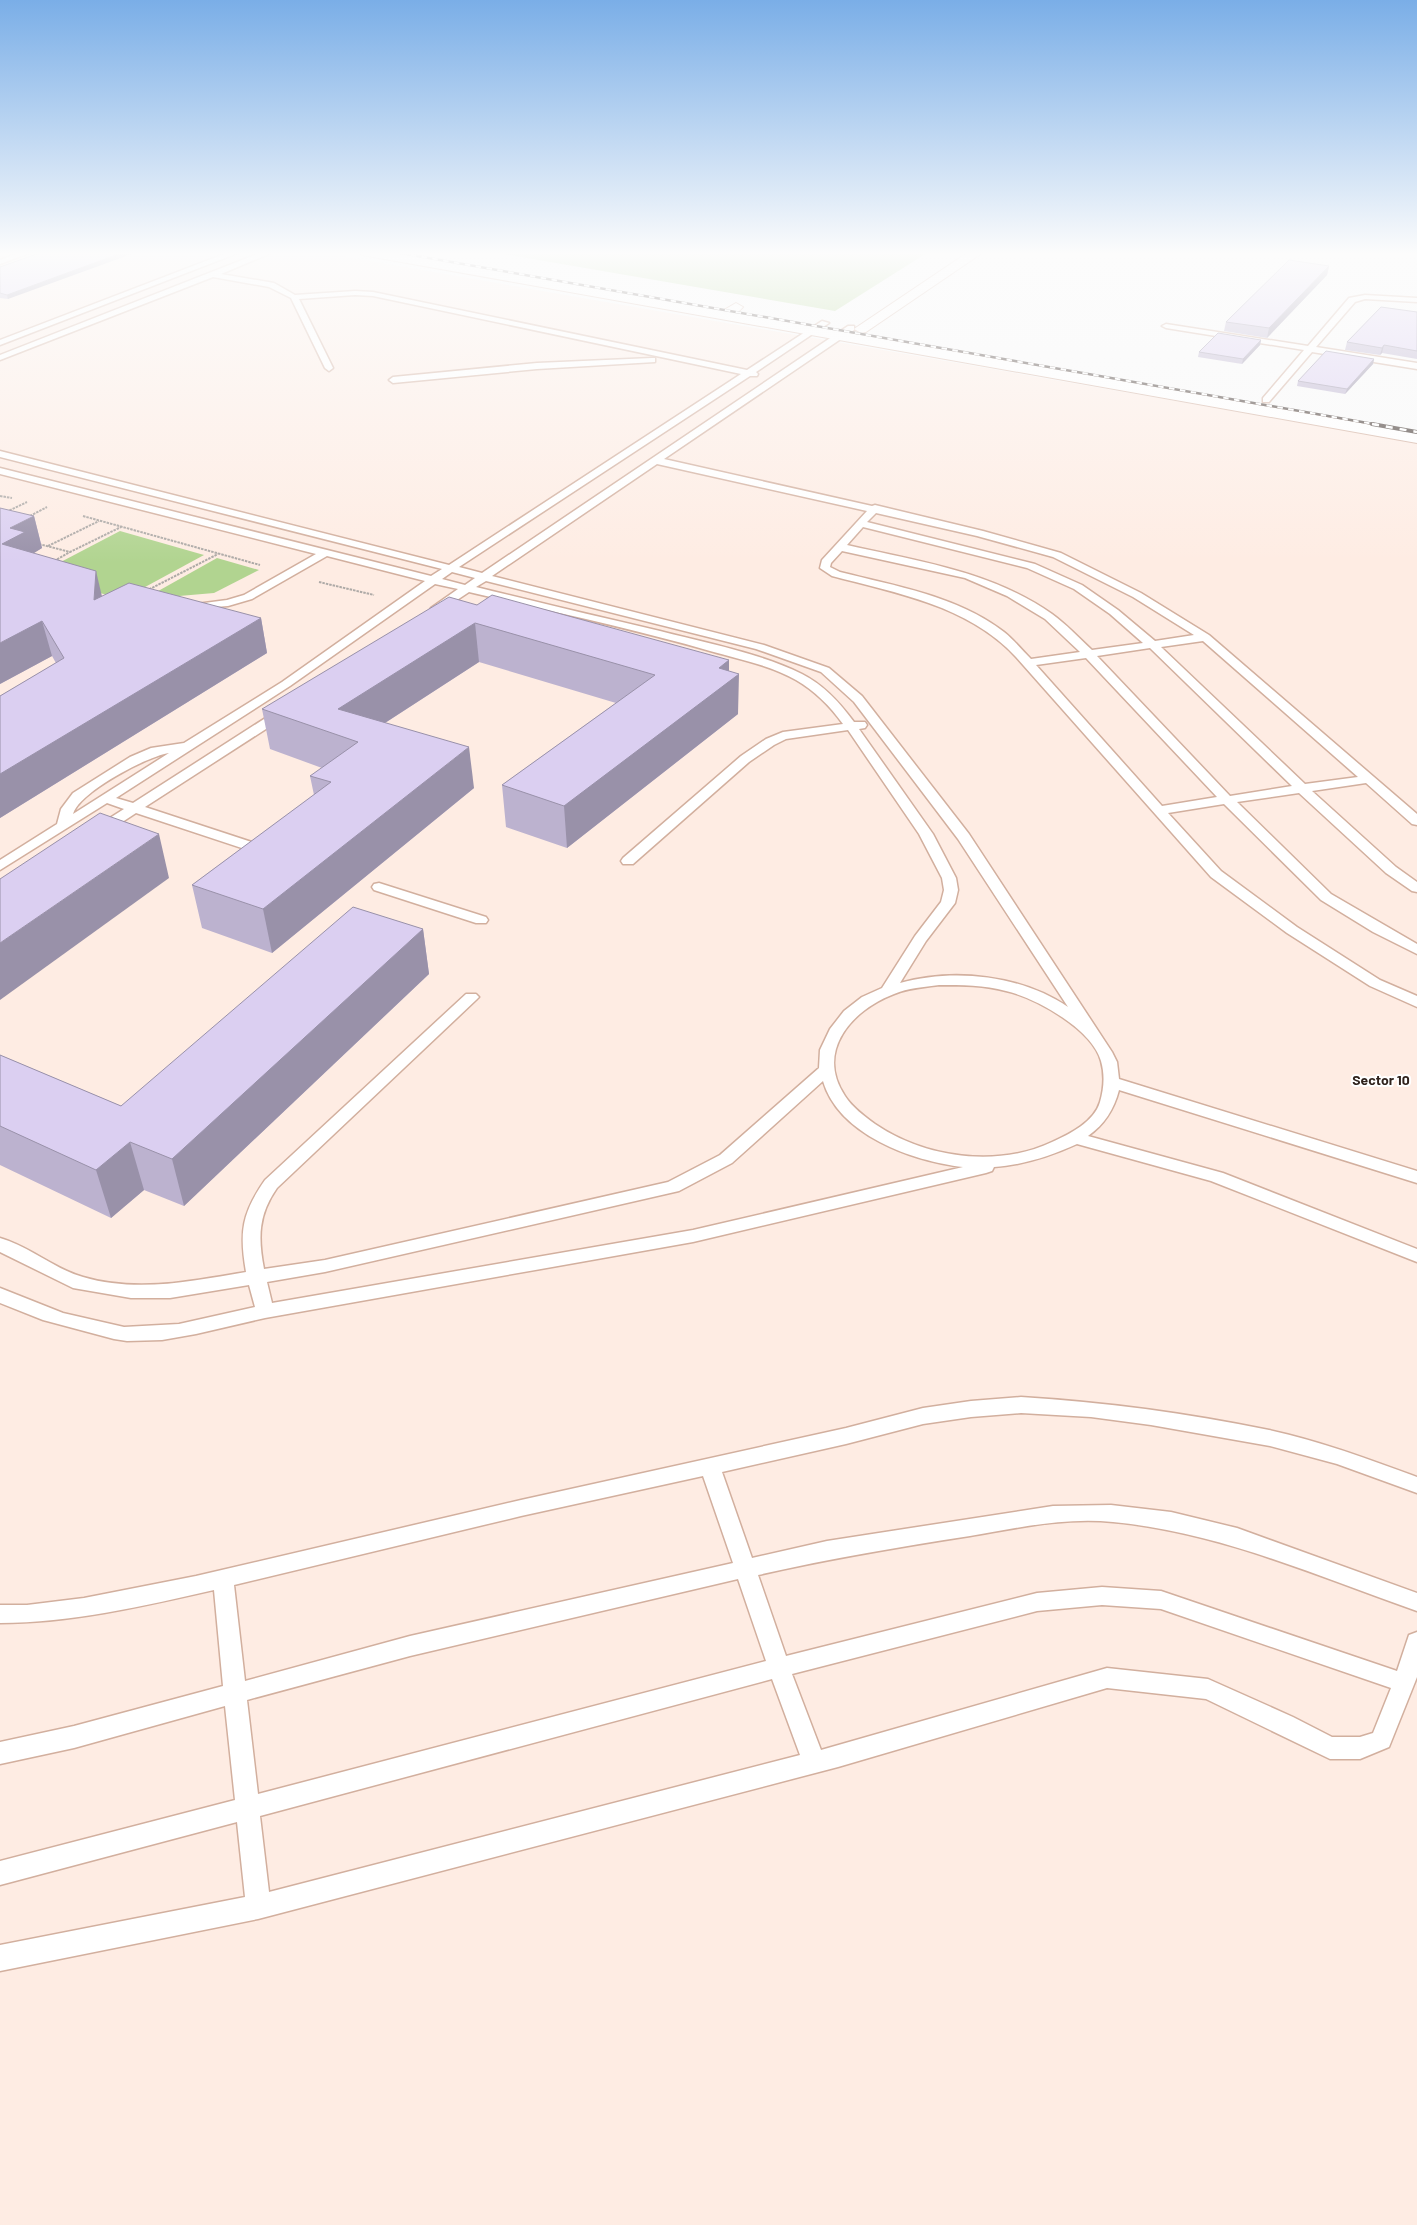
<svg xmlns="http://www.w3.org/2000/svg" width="1417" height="2225" font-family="Barlow,sans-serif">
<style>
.built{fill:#feece3}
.green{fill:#b1d490}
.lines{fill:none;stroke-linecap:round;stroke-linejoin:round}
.service-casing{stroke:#d2af9e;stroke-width:3}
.minor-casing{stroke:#d2af9e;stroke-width:2}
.tertiary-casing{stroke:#d2af9e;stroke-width:2}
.path{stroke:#aeaaa7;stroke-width:2;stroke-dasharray:2.5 1;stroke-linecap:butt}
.service{fill:#fff;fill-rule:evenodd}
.minor{fill:#fff;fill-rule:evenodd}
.tertiary{fill:#fff;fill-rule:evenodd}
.rail-far1-casing{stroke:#443833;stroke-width:2.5}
.rail-casing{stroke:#443833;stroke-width:4}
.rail-far1{stroke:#fff;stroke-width:2;stroke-dasharray:5.5;stroke-linecap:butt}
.rail{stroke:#fff;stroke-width:2.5;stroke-dasharray:7;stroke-linecap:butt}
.wall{fill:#bcb2cf}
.shaded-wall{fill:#9991a9}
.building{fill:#dbcff1;stroke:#9991a9}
.labels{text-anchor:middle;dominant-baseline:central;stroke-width:4;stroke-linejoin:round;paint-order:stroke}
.neighbourhood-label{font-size:14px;font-weight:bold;fill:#2f221c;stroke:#fff}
</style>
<rect width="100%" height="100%" fill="#f9f9f9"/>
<!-- built -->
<path class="built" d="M0 251H313L1417 443V2225H0Z"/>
<!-- green -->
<g class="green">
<path d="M486 251H930L835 311Z"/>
<path d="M120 531 204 555 123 599 34 576Z"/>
<path d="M217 558 259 570 214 593 144 599Z"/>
</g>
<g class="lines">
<defs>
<g id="service">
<path d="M24 251H35L0 264V260Z"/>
<path d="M232 251H243L0 345V340Z"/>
<path d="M265 251H276L221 274 274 283 295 295 355 291 373 292 747 370 822 321 829 323 756 372 758 374 757 376H750L459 567 482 573 848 326H854V330L664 459 872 506 875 505 983 531 1061 553 1141 593 1209 635 1417 814V825L1412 824 1366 783 1312 791 1396 867 1417 882V892L1412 891 1386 873 1299 793 1237 802 1331 894 1417 944V954L1373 932 1321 900 1224 804 1168 813 1221 871 1297 927 1380 980 1417 996V1007L1370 986 1287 933 1211 877 1016 657C969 606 897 593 832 576L820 568 822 560 867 511 657 464 492 576 764 645 829 668 862 696 969 834 1112 1052 1117 1062 1119 1079 1417 1171V1183L1119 1090C1114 1109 1105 1124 1088 1136L1223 1173 1417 1249V1262L1211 1181 1077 1144C1051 1156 1023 1165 994 1167L992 1171 986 1173 693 1242 265 1318 196 1334 162 1340 127 1341 114 1339 43 1320 0 1303V1288L63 1313 124 1327 179 1324 255 1307 249 1285 170 1298H131L73 1288 0 1252V1238C29 1246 54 1269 83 1277 137 1293 193 1281 246 1272 239 1232 242 1213 265 1180L466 994H476L479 997 476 1000 277 1188C258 1215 258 1238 264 1269L325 1260 668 1182 720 1155 819 1068 820 1050 830 1029 844 1011 862 997 882 988 915 936 941 902 944 890 942 878 919 834 848 730 786 739 774 745 749 762 633 864H623L621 861 623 858 741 756 766 739 783 732 843 724C830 706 815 691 796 680 770 665 738 659 710 651 630 628 549 611 469 592L439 612H431L430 610 431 608 458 589 435 584 290 686 116 798 133 803 278 710H286L288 713 286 716 145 807 273 849 275 852 273 855H263L136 813 104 834H94L92 831 94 828 124 809 107 803 0 870V860L57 824 61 809 73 793 130 757 151 748 184 743 282 682 425 581 327 556 252 599 228 606 189 609 188 607 189 605 227 600 244 595 316 554 0 474V468L431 576 442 569 0 457V451L449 565 741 374 373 296 355 295 299 299 333 368 329 371 325 368 291 298 269 287 213 277 0 360V355ZM876 513 977 536 1053 557 1133 597 1194 635 1155 641 1118 610 1082 585 1035 564 867 522ZM863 527 1027 568 1074 589 1110 614 1143 643 1092 650C1079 638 1066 624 1052 614 991 571 917 561 847 545ZM842 551 965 578 1007 596 1045 619 1080 652 1031 659C1022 650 1014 640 1004 632 958 596 895 586 840 572L830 567 831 563ZM452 572 475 578 465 585 442 579ZM486 581 756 649 821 672 854 702 958 839 1068 1007C1021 975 954 968 900 983L926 941 955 903 958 890 956 878 933 834 859 729 865 728 867 725 865 722H854C840 703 824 685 802 674 760 653 706 643 660 631 599 617 537 602 476 587ZM1203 641 1358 777 1305 784 1161 647ZM1150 648 1292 786 1230 796 1097 656ZM1086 658 1217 797 1162 806 1036 665ZM169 753 73 814C79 792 148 756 169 753ZM939 985C962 985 984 985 1006 991 1036 998 1092 1029 1101 1061 1105 1075 1104 1088 1100 1102 1094 1122 1070 1134 1052 1142 997 1168 925 1158 875 1124 864 1116 852 1107 845 1096 815 1051 852 1010 894 994 908 988 924 987 939 985ZM823 1081C839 1135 912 1161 963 1167L693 1230 272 1303 267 1282 325 1272 679 1191 732 1163Z"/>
<path d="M1365 295 1417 298V302L1365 299 1355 302 1316 347 1417 363V369L1312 352 1269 402H1263V398L1304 350 1166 328 1162 326 1166 324 1308 346 1349 298Z"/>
<path d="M652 358H655V362L537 369 393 383 389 380 393 377 537 363Z"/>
<path d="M379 883 486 917 488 920 486 923H476L374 890 372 887 374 884Z"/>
<path d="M1021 1397C1104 1402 1187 1413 1269 1430 1320 1441 1368 1459 1417 1477V1493L1337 1464 1270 1446 1151 1425 1091 1417 1021 1413 971 1417 923 1424 846 1444 722 1472 752 1558 827 1541 1053 1506 1111 1505 1171 1512 1237 1528 1417 1593V1611C1317 1576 1219 1532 1113 1522 1065 1517 1017 1528 970 1536 899 1547 828 1559 758 1575L786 1656 1037 1593 1102 1587 1161 1591 1397 1671 1409 1635 1417 1632V1677L1389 1747 1360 1759H1330L1206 1699 1107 1688 838 1767 258 1919 0 1971V1945L245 1897 237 1822 0 1885V1861L235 1800 225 1706 74 1748 0 1764V1742L74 1726 223 1686 214 1590C144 1606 71 1623 0 1623V1605H27L84 1598 196 1576 521 1500 846 1428 923 1408 971 1401ZM703 1476 733 1563 410 1636 245 1681 234 1585 521 1516ZM738 1579 766 1661 258 1794 247 1700 410 1656ZM1102 1605 1161 1609 1391 1688 1373 1733 1360 1737H1332L1293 1717 1208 1679 1107 1668 821 1750 792 1674 1037 1611ZM772 1679 800 1755 269 1892 260 1816Z"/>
</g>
<g id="minor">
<path d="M970 251H985L866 332 861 333 854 329Z"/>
<path d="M736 303 743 307C737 314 728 319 719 317L717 314Z"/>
</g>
<path id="tertiary" d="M356 251H385L1417 433V443L362 255Z"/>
</defs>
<!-- service casing -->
<use href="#service" class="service-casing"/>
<!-- minor casing -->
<use href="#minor" class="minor-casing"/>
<!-- tertiary casing -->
<use href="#tertiary" class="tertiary-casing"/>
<!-- path -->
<g class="path">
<path d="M0 496 12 498"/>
<path d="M0 515 27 502"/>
<path d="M30 516 47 507"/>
<path d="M83 516 260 565"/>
<path d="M39 544 70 552 121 527"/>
<path d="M48 546 99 521"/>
<path d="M54 561 70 552"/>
<path d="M319 582 374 595"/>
<path d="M146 591 218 554"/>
</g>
<!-- service -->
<use href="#service" class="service"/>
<!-- minor -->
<use href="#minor" class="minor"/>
<!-- tertiary -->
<use href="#tertiary" class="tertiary"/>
<defs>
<path id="rail-far1" d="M389 251 1379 425"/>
<path id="rail" d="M1372 424 1417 432"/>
</defs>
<!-- rail-far1 casing -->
<use href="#rail-far1" class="rail-far1-casing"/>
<!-- rail casing -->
<use href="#rail" class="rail-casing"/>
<!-- rail-far1 -->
<use href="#rail-far1" class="rail-far1"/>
<!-- rail -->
<use href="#rail" class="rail"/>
</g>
<!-- wall -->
<g class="wall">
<path d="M45 251 8 299 0 298V267Z"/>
<path d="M1329 266 1327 275 1267 338 1224 331 1226 322Z"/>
<path d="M1417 312V359L1382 353 1380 355 1345 350 1347 342Z"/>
<path d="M1261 340 1260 345 1242 364 1198 357 1199 352Z"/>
<path d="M1374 359 1373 364 1345 394 1297 386 1298 381Z"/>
<path d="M34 516 42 548 33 553 102 596 261 618 267 653 0 818V696L56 663 52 656 0 684Z"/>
<path d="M477 605 729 660V671L738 714 567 848 506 827 502 785 616 703 479 662 385 723 474 788 272 953 202 928 192 885 314 795 310 776 322 768 270 749 262 709Z"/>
<path d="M423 929 429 974 184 1206 144 1190 111 1218 0 1165V1055L121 1106Z"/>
</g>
<!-- shaded-wall -->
<g class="shaded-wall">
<path d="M127 251H140L8 299 7 295Z"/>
<path d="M1329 266 1327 275 1267 338 1269 328Z"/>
<path d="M1261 340 1260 345 1242 364 1243 359Z"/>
<path d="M1384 345 1382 353 1380 355 1382 348Z"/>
<path d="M1374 359 1373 364 1345 394 1347 389Z"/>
<path d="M34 516 42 548 31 555 2 544 10 528Z"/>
<path d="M96 571 104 605 94 600Z"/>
<path d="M261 618 267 653 0 818V774Z"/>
<path d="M42 621 52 656 0 684V643Z"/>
<path d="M475 623 479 662 357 741 338 709Z"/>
<path d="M729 660V681L739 674 738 714 567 848 564 806 719 668Z"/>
<path d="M469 747 474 788 272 953 263 909Z"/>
<path d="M159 834 169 878 0 1000V943Z"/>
<path d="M423 929 429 974 184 1206 172 1159Z"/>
<path d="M130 1142 144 1190 111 1218 96 1170Z"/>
</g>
<!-- building -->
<g class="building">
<path d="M45 251H127L7 295 0 293V267Z"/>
<path d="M1289 260 1329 266 1269 328 1226 322Z"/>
<path d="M1381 307 1417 312V351L1384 345 1382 348 1347 342Z"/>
<path d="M1218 333 1261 340 1243 359 1199 352Z"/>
<path d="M1326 351 1374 359 1347 389 1298 381Z"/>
<path d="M0 508 34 516 10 528 25 532 2 544 96 571 94 600 129 583 261 618 0 774V696L64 658 42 621 0 643Z"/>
<path d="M492 595 729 660 719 668 739 674 564 806 502 785 655 675 475 623 338 709 469 747 263 909 192 885 331 782 310 776 358 742 262 709 449 597 477 605Z"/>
<path d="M100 813 159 834 0 943V879Z"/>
<path d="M353 907 423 929 172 1159 130 1142 96 1170 0 1126V1055L121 1106Z"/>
</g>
<!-- sky -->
<linearGradient id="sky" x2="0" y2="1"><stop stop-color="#7aaee7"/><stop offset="0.45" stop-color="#fcfcfc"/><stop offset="1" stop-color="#fcfcfc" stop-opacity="0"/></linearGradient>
<rect width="1417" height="563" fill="url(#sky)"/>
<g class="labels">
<!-- neighbourhood labels -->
<g class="neighbourhood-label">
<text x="1381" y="1079">Sector 10</text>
</g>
</g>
</svg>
